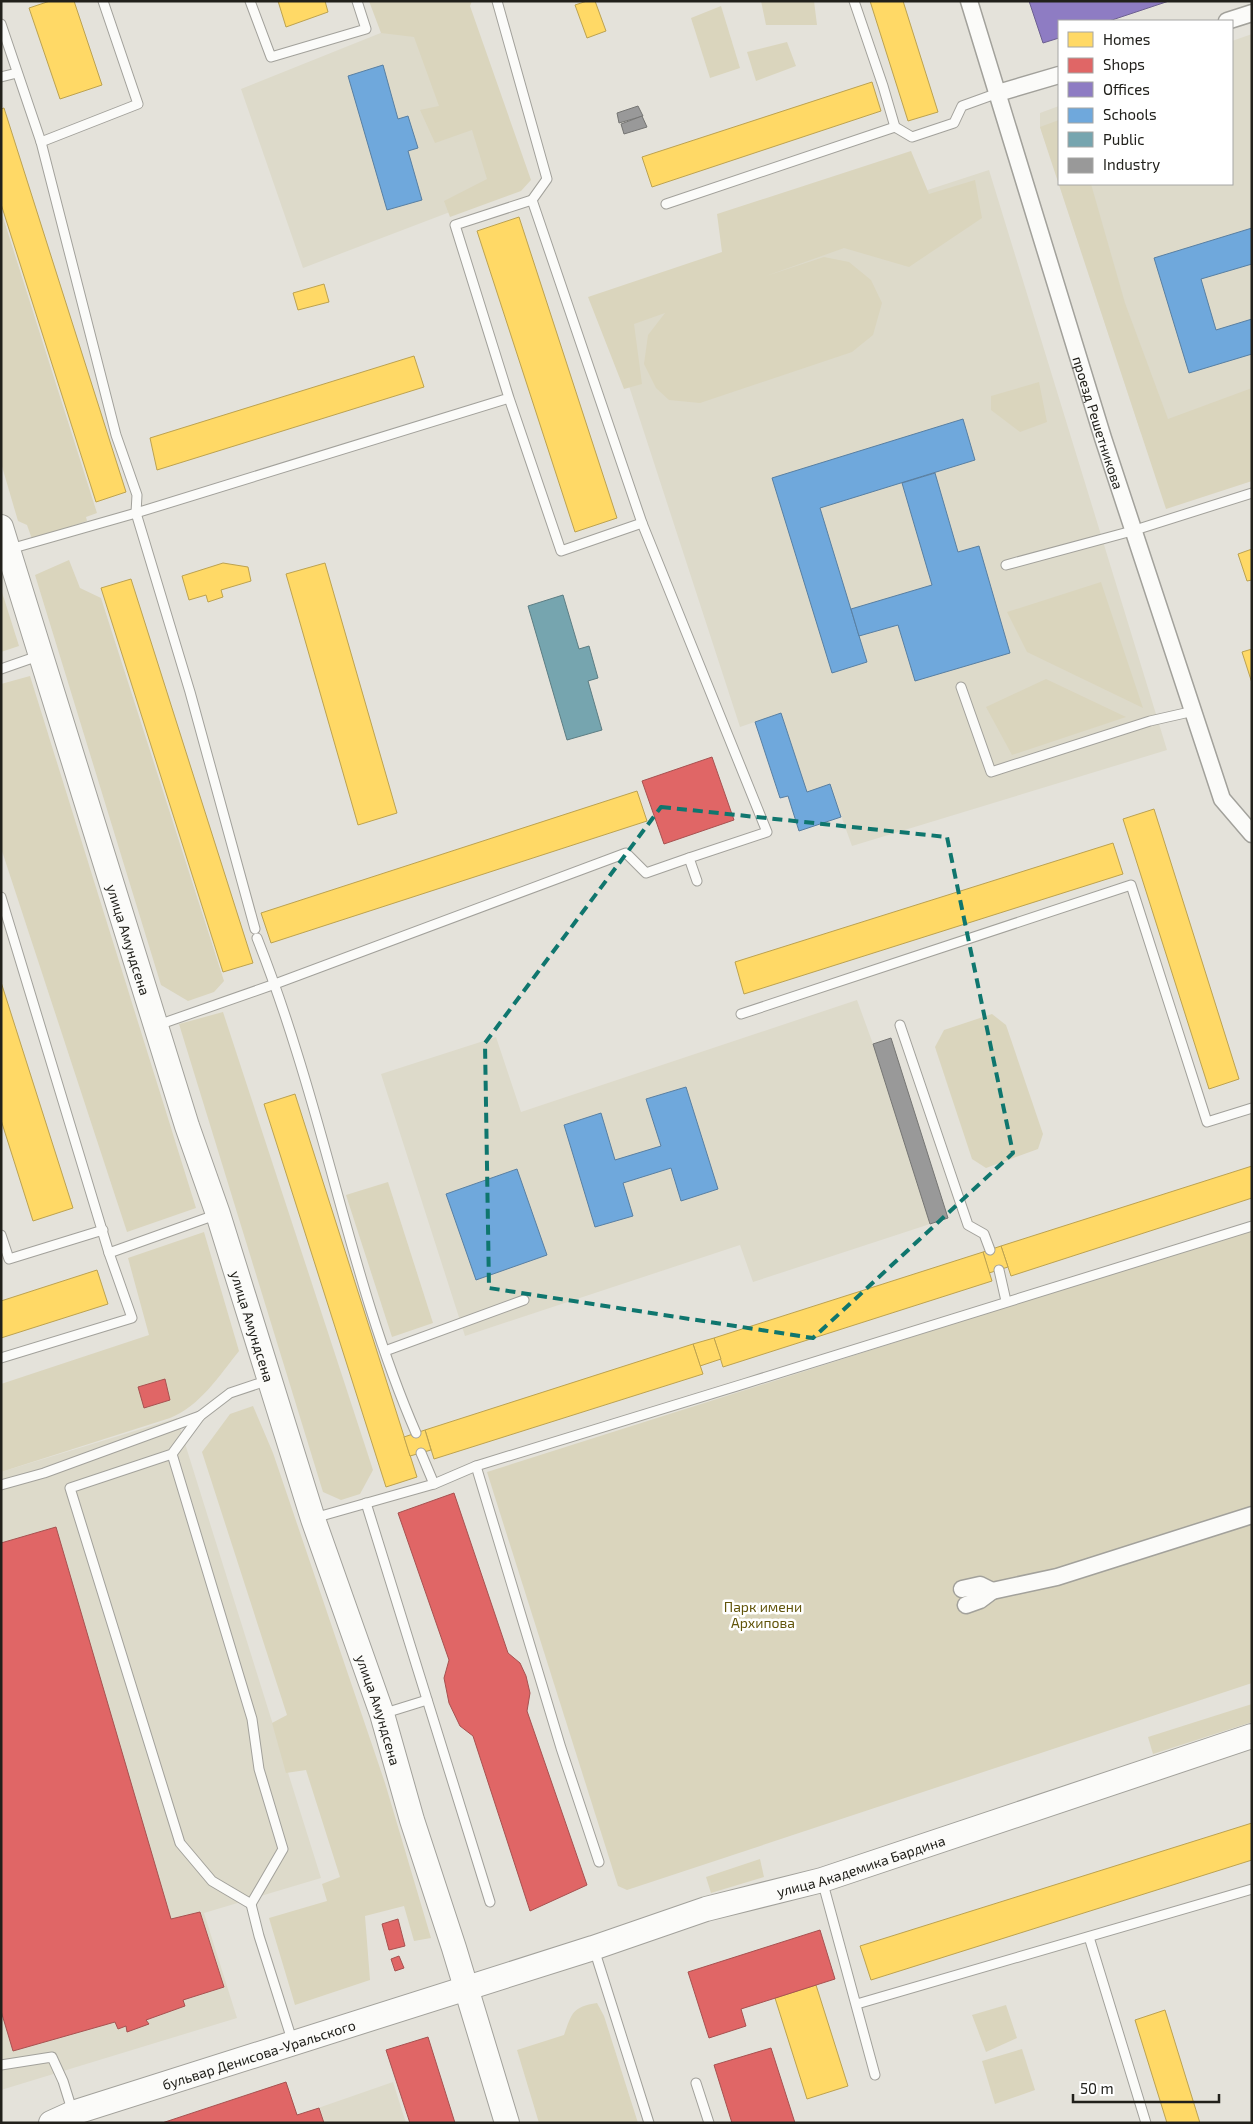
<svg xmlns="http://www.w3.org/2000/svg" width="1253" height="2124" font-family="'Exo 2',sans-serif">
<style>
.built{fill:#dddaca}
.green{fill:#dad5bd}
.homes{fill:#ffd966;stroke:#bca250}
.shops{fill:#e06666;stroke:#a75150}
.offices{fill:#8e7cc3;stroke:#6d6091}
.schools{fill:#6fa8dc;stroke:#587fa2}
.public{fill:#76a5af;stroke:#5c7d83}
.industry{fill:#999;stroke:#757573}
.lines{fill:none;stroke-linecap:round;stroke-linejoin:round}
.lane-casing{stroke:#a2a19b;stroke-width:11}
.street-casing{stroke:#a2a19b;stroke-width:19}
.secondary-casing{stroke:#a2a19b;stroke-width:26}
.lane{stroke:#fbfbf9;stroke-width:9}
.street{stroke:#fbfbf9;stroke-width:16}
.secondary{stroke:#fbfbf9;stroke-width:24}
.marked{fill:none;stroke:#0f766e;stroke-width:4;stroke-dasharray:10 6;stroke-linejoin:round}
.labels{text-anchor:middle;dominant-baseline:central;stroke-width:5;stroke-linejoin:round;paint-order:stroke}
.street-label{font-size:14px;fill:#21201b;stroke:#fff}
.park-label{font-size:14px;fill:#61540a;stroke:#fff}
</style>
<rect width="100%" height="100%" fill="#e4e2da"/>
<!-- built -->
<g class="built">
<path d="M443 8 505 191 303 268 241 89Z"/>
<path d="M1252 34V396L1141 433 1040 127V113L1059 106V184H1232V41Z"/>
<path d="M989 170 1167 750 852 846 830 785 807 792 781 713 740 727 600 297Z"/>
<path d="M857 1000 873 1044 930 1224 753 1282 740 1245 465 1336 381 1074 496 1037 521 1112Z"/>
<path d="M177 1418 321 1878 204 1913 237 2018 1 2090V1472Z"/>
<path d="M286 2082 298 2115 393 2082 406 2123H162Z"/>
</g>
<!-- green -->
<g class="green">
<path d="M369 1H472L470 6 531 180 521 191 450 217 444 201 487 179 472 130 435 143 420 110 439 106 414 37 381 33Z"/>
<path d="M761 1H814L817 25H766Z"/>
<path d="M721 6 740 68 710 78 691 18Z"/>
<path d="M787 42 796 66 756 81 747 52Z"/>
<path d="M1059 120V184H1091L1125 303 1168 419 1252 388V481L1166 509 1040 127Z"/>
<path d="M911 151 929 194 975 180 982 218 909 267 844 248 766 276 824 257 849 262 871 280 882 303 873 335 852 352 700 403 669 400 656 388 644 364 648 335 665 313 634 324 642 384 624 389 588 297 722 252 717 214Z"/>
<path d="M1 211 97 513 86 517 87 521 32 539 27 525 18 521 1 463Z"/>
<path d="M1039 382 1047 422 1020 432 991 410V396Z"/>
<path d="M69 560 80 588 101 598 224 981 214 992 188 1001 161 985 35 575Z"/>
<path d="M1101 582 1143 708 1027 652 1007 612Z"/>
<path d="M1 589 19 646 1 652Z"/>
<path d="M30 676 196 1208 127 1232 1 848V684Z"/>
<path d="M1046 679 1126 717 1012 755 986 707Z"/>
<path d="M223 1012 373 1470 360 1494 341 1500 323 1492 179 1024Z"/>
<path d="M992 1014 1006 1025 1043 1134 1038 1149 986 1168 972 1159 935 1047 944 1030Z"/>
<path d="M388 1182 433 1323 392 1337 346 1195Z"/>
<path d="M1252 1229V1683L627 1890 618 1886 487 1472Z"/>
<path d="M204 1232 239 1351C219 1376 200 1406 170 1418L1 1472V1384L149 1335 128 1258Z"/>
<path d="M253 1406 273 1453 385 1783 431 1938 414 1941 404 1906 365 1916 370 1980 295 2005 269 1918 327 1901 322 1884 340 1877 306 1770 286 1773 272 1723 287 1715 202 1452 230 1414Z"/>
<path d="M1252 1704V1722L1153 1754 1148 1737Z"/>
<path d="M760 1859 764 1877 711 1893 706 1877Z"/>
<path d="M597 2003 604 2016 638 2123H539L517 2050 564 2035C572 2013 572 2007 597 2003Z"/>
<path d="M1006 2005 1017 2038 986 2052 972 2015Z"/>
<path d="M1022 2049 1035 2090 995 2104 982 2061Z"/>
</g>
<!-- homes -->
<g class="homes">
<path d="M50 1H74L102 85 60 99 29 8Z"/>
<path d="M278 1H325L328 12 286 27Z"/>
<path d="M587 1H595L606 31 587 38 575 5Z"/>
<path d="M870 1H903L938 112 908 121Z"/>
<path d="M872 82 881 111 652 187 642 157Z"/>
<path d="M4 108 126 492 96 502 1 204V109Z"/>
<path d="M519 217 617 518 575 532 477 231Z"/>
<path d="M324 284 329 302 298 310 293 293Z"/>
<path d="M414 356 424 387 157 470 150 438Z"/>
<path d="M1252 549V580L1247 581 1238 554Z"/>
<path d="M223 563 248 567 251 581 221 590 223 597 208 602 206 595 189 600 182 576Z"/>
<path d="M325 563 397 813 358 825 286 574Z"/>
<path d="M131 579 253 963 223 972 101 588Z"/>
<path d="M1252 649V683L1242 652Z"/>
<path d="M637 791 647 821 271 943 261 913Z"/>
<path d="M1154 809 1239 1079 1209 1089 1123 819Z"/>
<path d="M1113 843 1123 874 744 994 735 962Z"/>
<path d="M1 982 73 1208 33 1221 1 1120Z"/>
<path d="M295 1094 417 1477 386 1487 264 1104Z"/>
<path d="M1252 1166V1198L1011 1276 1001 1246Z"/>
<path d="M1001 1246 1008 1267 989 1273 983 1252Z"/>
<path d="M983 1252 992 1281 723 1367 714 1338Z"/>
<path d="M97 1270 108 1304 1 1338V1301Z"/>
<path d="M714 1338 721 1359 700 1366 693 1344Z"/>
<path d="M693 1344 703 1374 434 1459 425 1430Z"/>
<path d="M425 1430 431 1450 410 1456 404 1437Z"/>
<path d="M1252 1823V1860L871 1980 860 1946Z"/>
<path d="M816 1985 848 2086 807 2099 775 1998Z"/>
<path d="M1165 2010 1186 2078 1200 2123H1167L1135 2020Z"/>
</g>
<!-- shops -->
<g class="shops">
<path d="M712 757 734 820 664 844 642 781Z"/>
<path d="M165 1379 170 1400 144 1408 138 1387Z"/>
<path d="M454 1493 508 1653 520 1663 526 1676 530 1693 527 1711 587 1885 530 1911 473 1736 460 1726 449 1703 444 1678 449 1660 398 1513Z"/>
<path d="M56 1527 171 1919 200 1912 224 1987 183 2000 185 2006 146 2020 149 2024 127 2032 126 2026 118 2029 115 2022 13 2051 1 2011V1543Z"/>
<path d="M398 1919 405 1946 389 1950 382 1924Z"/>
<path d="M820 1930 835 1979 741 2009 746 2026 709 2038 688 1972Z"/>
<path d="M399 1956 404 1968 395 1971 391 1959Z"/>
<path d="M428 2037 455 2123H410L386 2050Z"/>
<path d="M771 2048 795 2123H732L714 2065Z"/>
<path d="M286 2082 297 2115 319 2108 324 2123H162Z"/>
</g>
<!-- offices -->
<path class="offices" d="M1029 1H1169L1109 21H1059V38L1043 43Z"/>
<!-- schools -->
<g class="schools">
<path d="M383 65 398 119 408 116 418 148 408 151 422 200 387 210 348 76Z"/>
<path d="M1252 228V264L1201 279 1216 330 1252 319V354L1189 373 1154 258Z"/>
<path d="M963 419 975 460 820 508 867 662 832 673 772 478Z"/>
<path d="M935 473 958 552 979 546 1010 653 915 681 898 625 859 636 851 609 932 585 902 483Z"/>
<path d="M781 713 807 792 830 784 841 817 799 831 788 796 780 798 755 722Z"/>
<path d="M686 1087 718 1189 681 1201 671 1168 623 1183 633 1216 595 1227 564 1125 601 1113 615 1160 661 1146 646 1099Z"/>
<path d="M517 1169 547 1255 476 1280 446 1194Z"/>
</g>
<!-- public -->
<path class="public" d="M563 595 579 649 589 646 598 678 588 681 602 730 567 740 528 606Z"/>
<!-- industry -->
<g class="industry">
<path d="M638 106 643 116 619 123 617 113Z"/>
<path d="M642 116 647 127 624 134 621 124Z"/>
<path d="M891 1038 948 1218 930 1224 873 1044Z"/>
</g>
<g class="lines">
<defs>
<g id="lane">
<path d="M250 1 271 57 366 29 357 1"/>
<path d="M497 1 547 179 532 200"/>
<path d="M854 1 883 86 895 127"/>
<path d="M1 24 41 142 116 435 137 495 136 513 190 692 255 929"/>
<path d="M1 77 17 73"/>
<path d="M41 142 138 104 103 1"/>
<path d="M666 204 895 127 912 137 954 123 962 106 998 93"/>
<path d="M642 523 767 832 689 858 697 881"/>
<path d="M10 549 136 513 509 398 561 551 642 523 532 200 455 225 509 398"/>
<path d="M1006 565 1132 531 1252 493"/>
<path d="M1 669 41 655"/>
<path d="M961 687 991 772 1150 721 1194 711"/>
<path d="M1 897 109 1253 218 1214"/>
<path d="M257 938C272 976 285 1014 297 1053 337 1180 363 1311 416 1433"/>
<path d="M741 1014 1131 885 1207 1122 1252 1108"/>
<path d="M158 1025 275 984 626 853 646 873 689 858"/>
<path d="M900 1025 968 1225 984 1234 990 1250"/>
<path d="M1 1235 9 1259 103 1230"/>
<path d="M999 1270 1006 1301"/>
<path d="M385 1351 524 1300"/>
<path d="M1 1358 132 1318 109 1253"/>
<path d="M421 1453 434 1484"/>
<path d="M172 1454 252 1719 259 1769 283 1849 251 1904 212 1881 180 1843 70 1488 172 1454 200 1416 230 1393 269 1380"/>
<path d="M476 1466 561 1748 599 1862"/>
<path d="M1 1485 44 1473 200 1416"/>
<path d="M366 1503 490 1902"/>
<path d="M314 1518 434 1484 476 1466C735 1387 993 1307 1252 1226"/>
<path d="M382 1714 427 1700"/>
<path d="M822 1880 875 2075"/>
<path d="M251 1904 259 1936 293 2043"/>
<path d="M1089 1937 1146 2123"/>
<path d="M594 1949 649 2123"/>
<path d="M857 2004 1252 1889"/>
<path d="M1 2065 52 2057 63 2081 73 2113"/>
<path d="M696 2083 709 2123"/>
</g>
<g id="street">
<path id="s1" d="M969 1 1103 438 1222 799 1252 834"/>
<path d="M1227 21 1252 13"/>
<path d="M998 93 1059 75"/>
<path d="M962 1589 980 1585 992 1591 980 1600 966 1605"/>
<path d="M992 1591 1057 1577 1252 1515"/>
</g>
<g id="secondary">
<path id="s2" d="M1 527 187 1126 218 1214 313 1519 382 1714 412 1820 454 1948 507 2123"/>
<path id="s3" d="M51 2123 73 2113 593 1948 706 1909 822 1880 1252 1736"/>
</g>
</defs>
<!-- lane casing -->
<use href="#lane" class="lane-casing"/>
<!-- street casing -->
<use href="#street" class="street-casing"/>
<!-- secondary casing -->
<use href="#secondary" class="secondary-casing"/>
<!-- lane -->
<use href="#lane" class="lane"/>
<!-- street -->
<use href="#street" class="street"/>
<!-- secondary -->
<use href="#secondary" class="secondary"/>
</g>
<!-- marked area -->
<path class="marked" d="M661 807 947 837 1013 1153 813 1338 489 1288 485 1043Z"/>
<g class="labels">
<!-- street labels -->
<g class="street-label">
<text stroke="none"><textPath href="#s1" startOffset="441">проезд Решетникова</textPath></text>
<text stroke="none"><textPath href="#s2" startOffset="432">улица Амундсена</textPath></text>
<text stroke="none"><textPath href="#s2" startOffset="838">улица Амундсена</textPath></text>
<text stroke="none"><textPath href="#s2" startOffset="1242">улица Амундсена</textPath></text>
<text stroke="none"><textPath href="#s3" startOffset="850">улица Академика Бардина</textPath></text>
<text stroke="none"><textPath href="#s3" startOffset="219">бульвар Денисова-Уральского</textPath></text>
</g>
<!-- park labels -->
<g class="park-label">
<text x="763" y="1606">Парк имени<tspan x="763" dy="16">Архипова</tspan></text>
</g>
</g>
<!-- border -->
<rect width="1253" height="2124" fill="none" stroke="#21201b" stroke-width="5"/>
<!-- legend -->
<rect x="1058" y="20" width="175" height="165" fill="#ffffff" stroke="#a6a6a4"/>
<rect x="1068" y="32" width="25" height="15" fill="#ffd966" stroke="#a6a6a4"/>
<text x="1103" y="45" font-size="15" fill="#21201b">Homes</text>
<rect x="1068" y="58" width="25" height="15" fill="#e06666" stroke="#a6a6a4"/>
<text x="1103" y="70" font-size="15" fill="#21201b">Shops</text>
<rect x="1068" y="82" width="25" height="15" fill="#8e7cc3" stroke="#a6a6a4"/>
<text x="1103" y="95" font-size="15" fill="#21201b">Offices</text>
<rect x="1068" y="108" width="25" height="15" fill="#6fa8dc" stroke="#a6a6a4"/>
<text x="1103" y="120" font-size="15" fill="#21201b">Schools</text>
<rect x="1068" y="132" width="25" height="15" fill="#76a5af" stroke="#a6a6a4"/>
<text x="1103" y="145" font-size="15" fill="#21201b">Public</text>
<rect x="1068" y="158" width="25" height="15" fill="#999999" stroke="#a6a6a4"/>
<text x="1103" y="170" font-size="15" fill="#21201b">Industry</text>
<!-- scale -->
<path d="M1073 2094v8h146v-8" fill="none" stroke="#21201b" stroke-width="2.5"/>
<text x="1080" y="2094" font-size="15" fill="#21201b" stroke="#ffffff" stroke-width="4" paint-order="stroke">50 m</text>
</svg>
